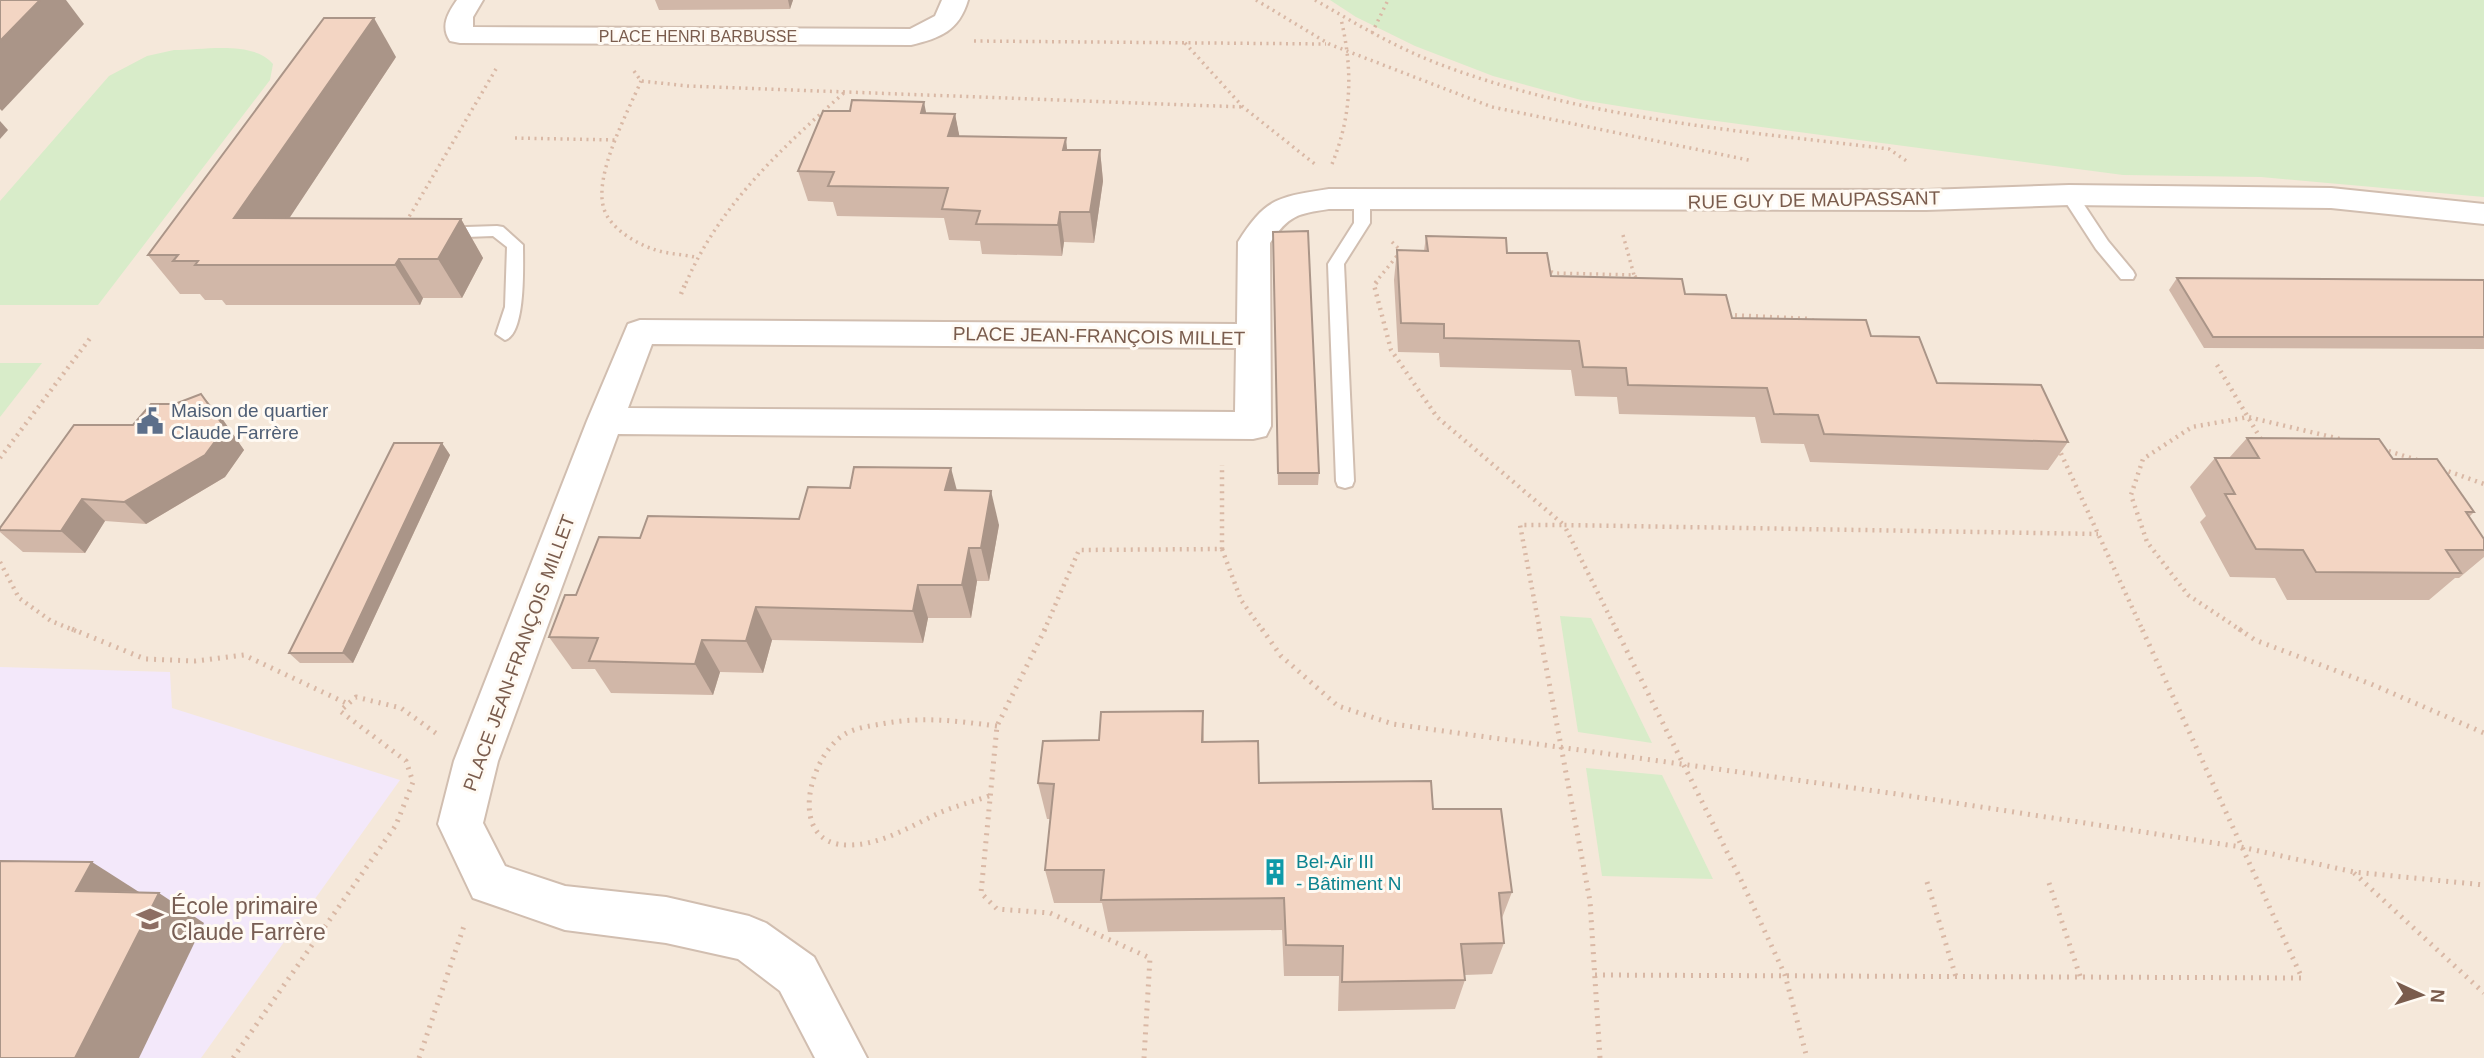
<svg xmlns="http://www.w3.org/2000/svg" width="2484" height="1058" font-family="Arial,sans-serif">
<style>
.residential{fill:#f5e8da}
.education{fill:#f3e8fa}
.green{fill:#d8ecc9}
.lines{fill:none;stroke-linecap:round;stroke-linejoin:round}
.lane-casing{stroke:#d1beb0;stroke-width:4}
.street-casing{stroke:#d1beb0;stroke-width:4}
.path-far2{stroke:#d9b8a5;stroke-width:3.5;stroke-dasharray:2 4.5;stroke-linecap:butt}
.path-far1{stroke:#d9b8a5;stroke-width:4.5;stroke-dasharray:2 5;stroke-linecap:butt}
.path{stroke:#d9b8a5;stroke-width:5;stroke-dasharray:2 6;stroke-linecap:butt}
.lane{fill:#fff;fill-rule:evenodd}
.street{fill:#fff;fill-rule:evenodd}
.wall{fill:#d1b7a8}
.shaded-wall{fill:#aa9588}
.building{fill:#f3d5c3;stroke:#aa9588;stroke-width:2}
.labels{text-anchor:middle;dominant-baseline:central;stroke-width:6;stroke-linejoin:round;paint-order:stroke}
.far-street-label{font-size:16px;fill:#7a5c4d;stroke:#fffaf3}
.street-label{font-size:19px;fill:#7a5c4d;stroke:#fffaf3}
.service-label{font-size:19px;fill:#4e5e75;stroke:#fffaf3;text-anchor:start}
.culture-label{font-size:19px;fill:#0d838f;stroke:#fffaf3;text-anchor:start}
.near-education-label{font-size:23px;fill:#785e54;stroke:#fffaf3;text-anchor:start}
</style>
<rect width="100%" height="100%" fill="#fdf6ec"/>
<!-- residential -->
<rect class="residential" x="0" y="0" width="2484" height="1058"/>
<!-- education -->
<path class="education" d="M0 667 170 672 172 708 400 780 201 1058H0Z"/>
<!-- green -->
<g class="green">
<path d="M1330 0H2484V197L2261 177 2123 175 1694 118 1581 100 1493 76 1415 46 1356 17Z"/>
<path d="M174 50C204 50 253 40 273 64L270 80 98 305H0V201L109 76 147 56Z"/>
<path d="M0 363H42L0 417Z"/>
<path d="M1560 616 1591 618 1652 743 1578 732Z"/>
<path d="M1586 768 1662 775 1713 879 1602 876Z"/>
</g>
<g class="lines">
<defs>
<g id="lane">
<path d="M2069 190 2075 191 2108 241 2133 271 2135 275 2133 279H2121L2096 249 2061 195Z"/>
<path d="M1362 194 1370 199V223L1344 264 1354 481 1352 486 1345 488 1338 486 1336 481 1328 264 1354 223V199Z"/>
<path d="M497 226 503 227 523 245C523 265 526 334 505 340L496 334 505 307 507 247 493 236 466 237 458 232 466 227Z"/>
</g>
<g id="street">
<path d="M457 0H483L473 17V27L910 29 935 16 942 0H968C959 31 940 38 911 45L460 43 450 41C440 26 448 13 457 0Z"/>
<path d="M2069 185 2331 188 2484 204V224L2331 208 2069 205 1926 210 1329 209C1297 214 1289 215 1270 243L1271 426 1266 436 1253 439 618 434 498 761 483 823 505 866 565 886 666 897 749 916 766 923 814 957 867 1058H815L780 991 738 959 666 943 565 930 473 898 438 824 454 761 587 421 628 324 640 320 1237 324 1238 242C1266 197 1279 197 1329 189L1926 190ZM652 344 1236 348 1235 412 628 408Z"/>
</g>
</defs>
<!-- lane casing -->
<use href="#lane" class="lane-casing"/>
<!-- street casing -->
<use href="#street" class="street-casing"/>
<!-- path-far2 -->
<g class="path-far2">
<path d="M1256 0 1329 44 1492 107 1753 161"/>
<path d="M1315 0C1358 25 1400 50 1447 67 1588 119 1741 131 1889 149L1908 162"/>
<path d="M1372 33 1388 0"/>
<path d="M974 41 1326 44"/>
<path d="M1185 43 1243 107 1316 165"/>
<path d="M634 71 641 81 688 86 1243 107"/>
<path d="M641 81C628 112 593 175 604 209 610 228 635 243 653 249 666 254 681 254 695 257"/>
<path d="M515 138 615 140"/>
<path d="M1332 164C1352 115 1353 70 1341 19"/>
<path d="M406 222 496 69"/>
<path d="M1623 235 1634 275"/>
<path d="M1545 269 1554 273 1634 275 1638 280"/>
<path d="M686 283C720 204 783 147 846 91"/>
<path d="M1375 283 1401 251 1390 240"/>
</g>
<!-- path-far1 -->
<g class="path-far1">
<path d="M1377 282 1374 285 1391 350 1437 417 1564 525H1520L1540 631"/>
<path d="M681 294 686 282"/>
<path d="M1728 315 1810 319 1815 322"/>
<path d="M2217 365 2262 441"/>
<path d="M2058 447 2143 631"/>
<path d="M2382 449 2417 460"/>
<path d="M0 458 91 337"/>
<path d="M2442 469 2484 484"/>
<path d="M1222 549 1241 600 1263 631"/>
<path d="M0 562 19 598 51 621 76 631"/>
<path d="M1044 631 1079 550 1222 549V465"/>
<path d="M1617 631 1564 525 2098 534"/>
<path d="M2242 631 2188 595 2147 542 2131 495 2143 459 2192 427 2248 417 2340 439"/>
</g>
<!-- path -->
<g class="path">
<path d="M72 629 145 659 195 661 244 655 346 703"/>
<path d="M1045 629 997 726 981 893 997 909 1050 913 1150 958 1144 1058"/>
<path d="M1262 629 1281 656 1338 706 1393 724 1897 794 2241 847 2354 872 2484 885"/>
<path d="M1539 629 1590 901 1600 1058"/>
<path d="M1616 629 1741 880 1785 975 1807 1058"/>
<path d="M2239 629 2255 640 2371 684 2484 733"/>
<path d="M989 796C972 802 955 806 939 813 911 826 881 845 849 845 786 846 808 756 845 734 855 728 870 726 881 724 924 716 955 721 997 726"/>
<path d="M2354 873 2484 993"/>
<path d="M1927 882 1956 977"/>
<path d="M2049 883 2080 976"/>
<path d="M1595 975 2302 978 2142 629"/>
<path d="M233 1058 396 825 413 782 406 761 340 711 356 697 401 708 437 734"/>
<path d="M419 1058 465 923"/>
</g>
<!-- lane -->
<use href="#lane" class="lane"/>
<!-- street -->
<use href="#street" class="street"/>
</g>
<!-- wall -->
<g class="wall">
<path d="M655 0H793L790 9 659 10Z"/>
<path d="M396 57 289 218 461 219 483 258 462 298H423L420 305H226L222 300H205L200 294H180L148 255Z"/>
<path d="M926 113 955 114 959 136 1067 150H1100L1103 181 1094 243 1064 242 1062 256 982 254 980 241 949 240 944 218 837 216 833 202 808 201 798 171Z"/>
<path d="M1426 236 1507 253 1551 276 1685 294 1732 318 1871 336 1937 383 2068 442 2048 470 1810 462 1804 444 1761 443 1755 417 1619 414 1617 397 1575 396 1571 370 1440 367 1439 353 1398 352 1394 280 1397 250 1424 251Z"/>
<path d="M1273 244 1319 473 1318 485H1278Z"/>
<path d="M2177 278 2484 280V349L2204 348 2169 290Z"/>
<path d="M221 417 244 450 225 477 146 524 105 521 85 553 23 552 0 532V528Z"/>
<path d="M2247 438 2393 459 2474 512 2469 517 2484 539V557L2459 578H2455L2429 600H2287L2275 578 2230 577 2200 522 2206 516 2190 487 2215 458H2229Z"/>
<path d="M442 443 450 455 353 663H300L289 653Z"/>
<path d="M957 491 999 525 989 581H977L971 618H928L923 643 772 640 763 673 720 672 713 695 611 693 595 669H572L549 637 576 595 640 538 799 519Z"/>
<path d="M1203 711 1204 742 1259 783 1433 809 1512 892 1502 918 1504 943 1492 974 1465 975V980L1455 1009 1338 1011 1339 976H1284L1282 930 1108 932 1102 903H1054L1045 870 1050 819H1047L1038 783 1099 740Z"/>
</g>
<!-- shaded-wall -->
<g class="shaded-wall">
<path d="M40 0H66L84 24 2 111 0 109V41Z"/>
<path d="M788 0H793L790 9Z"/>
<path d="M374 18 396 57 263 258 234 218Z"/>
<path d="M924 102 930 132 921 113Z"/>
<path d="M955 114 961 144 948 136Z"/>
<path d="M0 121 8 130 0 139Z"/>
<path d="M1066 138 1069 169 1063 150Z"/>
<path d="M1100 150 1103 181 1094 243 1090 212Z"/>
<path d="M1060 212 1064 242 1062 256 1058 225Z"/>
<path d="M461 219 483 258 462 298 438 259Z"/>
<path d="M399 259 423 298 420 305 395 265Z"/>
<path d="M201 394 221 417 244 450 225 477 146 524 124 502Z"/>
<path d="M442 443 450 455 353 663 343 653Z"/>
<path d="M951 468 960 502 945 490Z"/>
<path d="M991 491 999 525 989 581 981 548Z"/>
<path d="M82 499 105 521 85 553 61 531Z"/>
<path d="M969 548 977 581 971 618 962 585Z"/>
<path d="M918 585 928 618 923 643 913 611Z"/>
<path d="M756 607 772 640 763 673 746 641Z"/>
<path d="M702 640 720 672 713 695 695 664Z"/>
<path d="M92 862 139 892 76 891Z"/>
<path d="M159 893 204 923 139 1058H75Z"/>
</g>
<!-- building -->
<g class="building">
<path d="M0 0H40L0 41Z"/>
<path d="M324 18H374L234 218 461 219 438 259H399L395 265H195L198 261H173L178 255H148Z"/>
<path d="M852 100 924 102 921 113 955 114 948 136 1066 138 1063 150H1100L1090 212H1060L1058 225 976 224 980 211 942 209 948 188 828 186 834 172 798 171 823 111H850Z"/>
<path d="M1308 231 1319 473H1278L1273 232Z"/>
<path d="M1426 236 1506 238 1507 253H1547L1551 276 1682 279 1685 294 1726 295 1732 318 1866 320 1871 336 1919 337 1937 383 2041 385 2068 442 1824 434 1818 415 1774 414 1767 388 1628 385 1626 368 1583 367 1579 341 1444 338V324L1401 323 1397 250 1428 251Z"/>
<path d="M2177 278 2484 280V337H2213Z"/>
<path d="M201 394 225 428 205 455 124 502 82 499 61 531 0 530V528L74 425H133L151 404H175Z"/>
<path d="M2247 438 2379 439 2393 459H2437L2474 512H2466L2484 539V550H2446L2461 573 2316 572 2303 550 2256 549 2225 494H2235L2215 458H2259Z"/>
<path d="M394 443H442L343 653H289Z"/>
<path d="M854 467 951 468 945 490 991 491 981 548H969L962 585H918L913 611 756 607 746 641 702 640 695 664 589 661 598 638 549 637 565 595H576L599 537 640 538 648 516 799 519 808 487 850 488Z"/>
<path d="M1203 711 1202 742 1258 741 1259 783 1431 781 1433 809H1501L1512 892 1499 893 1504 943 1461 944 1465 980 1342 982 1343 946 1286 945 1284 898 1101 900 1104 870H1045L1054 784 1038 783 1043 741 1099 740 1101 712Z"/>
<path d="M0 861 92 862 76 891 159 893 75 1058H0Z"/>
</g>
<!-- icons -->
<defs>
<symbol id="civic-bare" viewBox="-9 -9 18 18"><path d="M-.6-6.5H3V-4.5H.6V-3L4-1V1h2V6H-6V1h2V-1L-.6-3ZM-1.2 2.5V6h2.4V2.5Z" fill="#5c6f8a" stroke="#fffaf3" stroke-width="2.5" paint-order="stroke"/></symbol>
<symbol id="building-bare" viewBox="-9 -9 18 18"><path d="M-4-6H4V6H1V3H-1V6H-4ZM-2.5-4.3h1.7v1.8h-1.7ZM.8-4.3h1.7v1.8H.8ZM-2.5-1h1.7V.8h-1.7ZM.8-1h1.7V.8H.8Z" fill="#0f9aa8" stroke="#fffaf3" stroke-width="2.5" paint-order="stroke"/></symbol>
<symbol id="school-bare" viewBox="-9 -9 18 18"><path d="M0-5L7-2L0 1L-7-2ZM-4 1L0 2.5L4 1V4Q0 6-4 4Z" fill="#8d6e63" stroke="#fffaf3" stroke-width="2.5" paint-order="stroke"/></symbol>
</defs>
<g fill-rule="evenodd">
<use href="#civic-bare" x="131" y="402" width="38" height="38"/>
<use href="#building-bare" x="1256" y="853" width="38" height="38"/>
<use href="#school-bare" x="131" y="900" width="38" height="38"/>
</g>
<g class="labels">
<!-- far-street labels -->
<g class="far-street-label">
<text x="698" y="36">PLACE HENRI BARBUSSE</text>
</g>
<!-- street labels -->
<g class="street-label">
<text transform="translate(1814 200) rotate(-1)">RUE GUY DE MAUPASSANT</text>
<text transform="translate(1099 336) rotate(1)">PLACE JEAN-FRANÇOIS MILLET</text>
<text transform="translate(519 653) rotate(-70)">PLACE JEAN-FRANÇOIS MILLET</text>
</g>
<!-- service labels -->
<g class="service-label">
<text x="171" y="410">Maison de quartier<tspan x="171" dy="22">Claude Farrère</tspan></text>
</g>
<!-- culture labels -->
<g class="culture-label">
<text x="1296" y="861">Bel-Air III<tspan x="1296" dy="22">- Bâtiment N</tspan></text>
</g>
<!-- near-education labels -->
<g class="near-education-label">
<text x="171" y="906">École primaire<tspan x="171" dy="26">Claude Farrère</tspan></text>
</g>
</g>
<!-- north arrow -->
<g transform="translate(2421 995) rotate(94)" stroke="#fffaf3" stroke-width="5" paint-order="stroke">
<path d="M0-5L12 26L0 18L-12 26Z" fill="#7a5c4d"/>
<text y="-10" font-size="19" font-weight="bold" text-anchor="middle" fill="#7a5c4d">N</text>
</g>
</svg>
